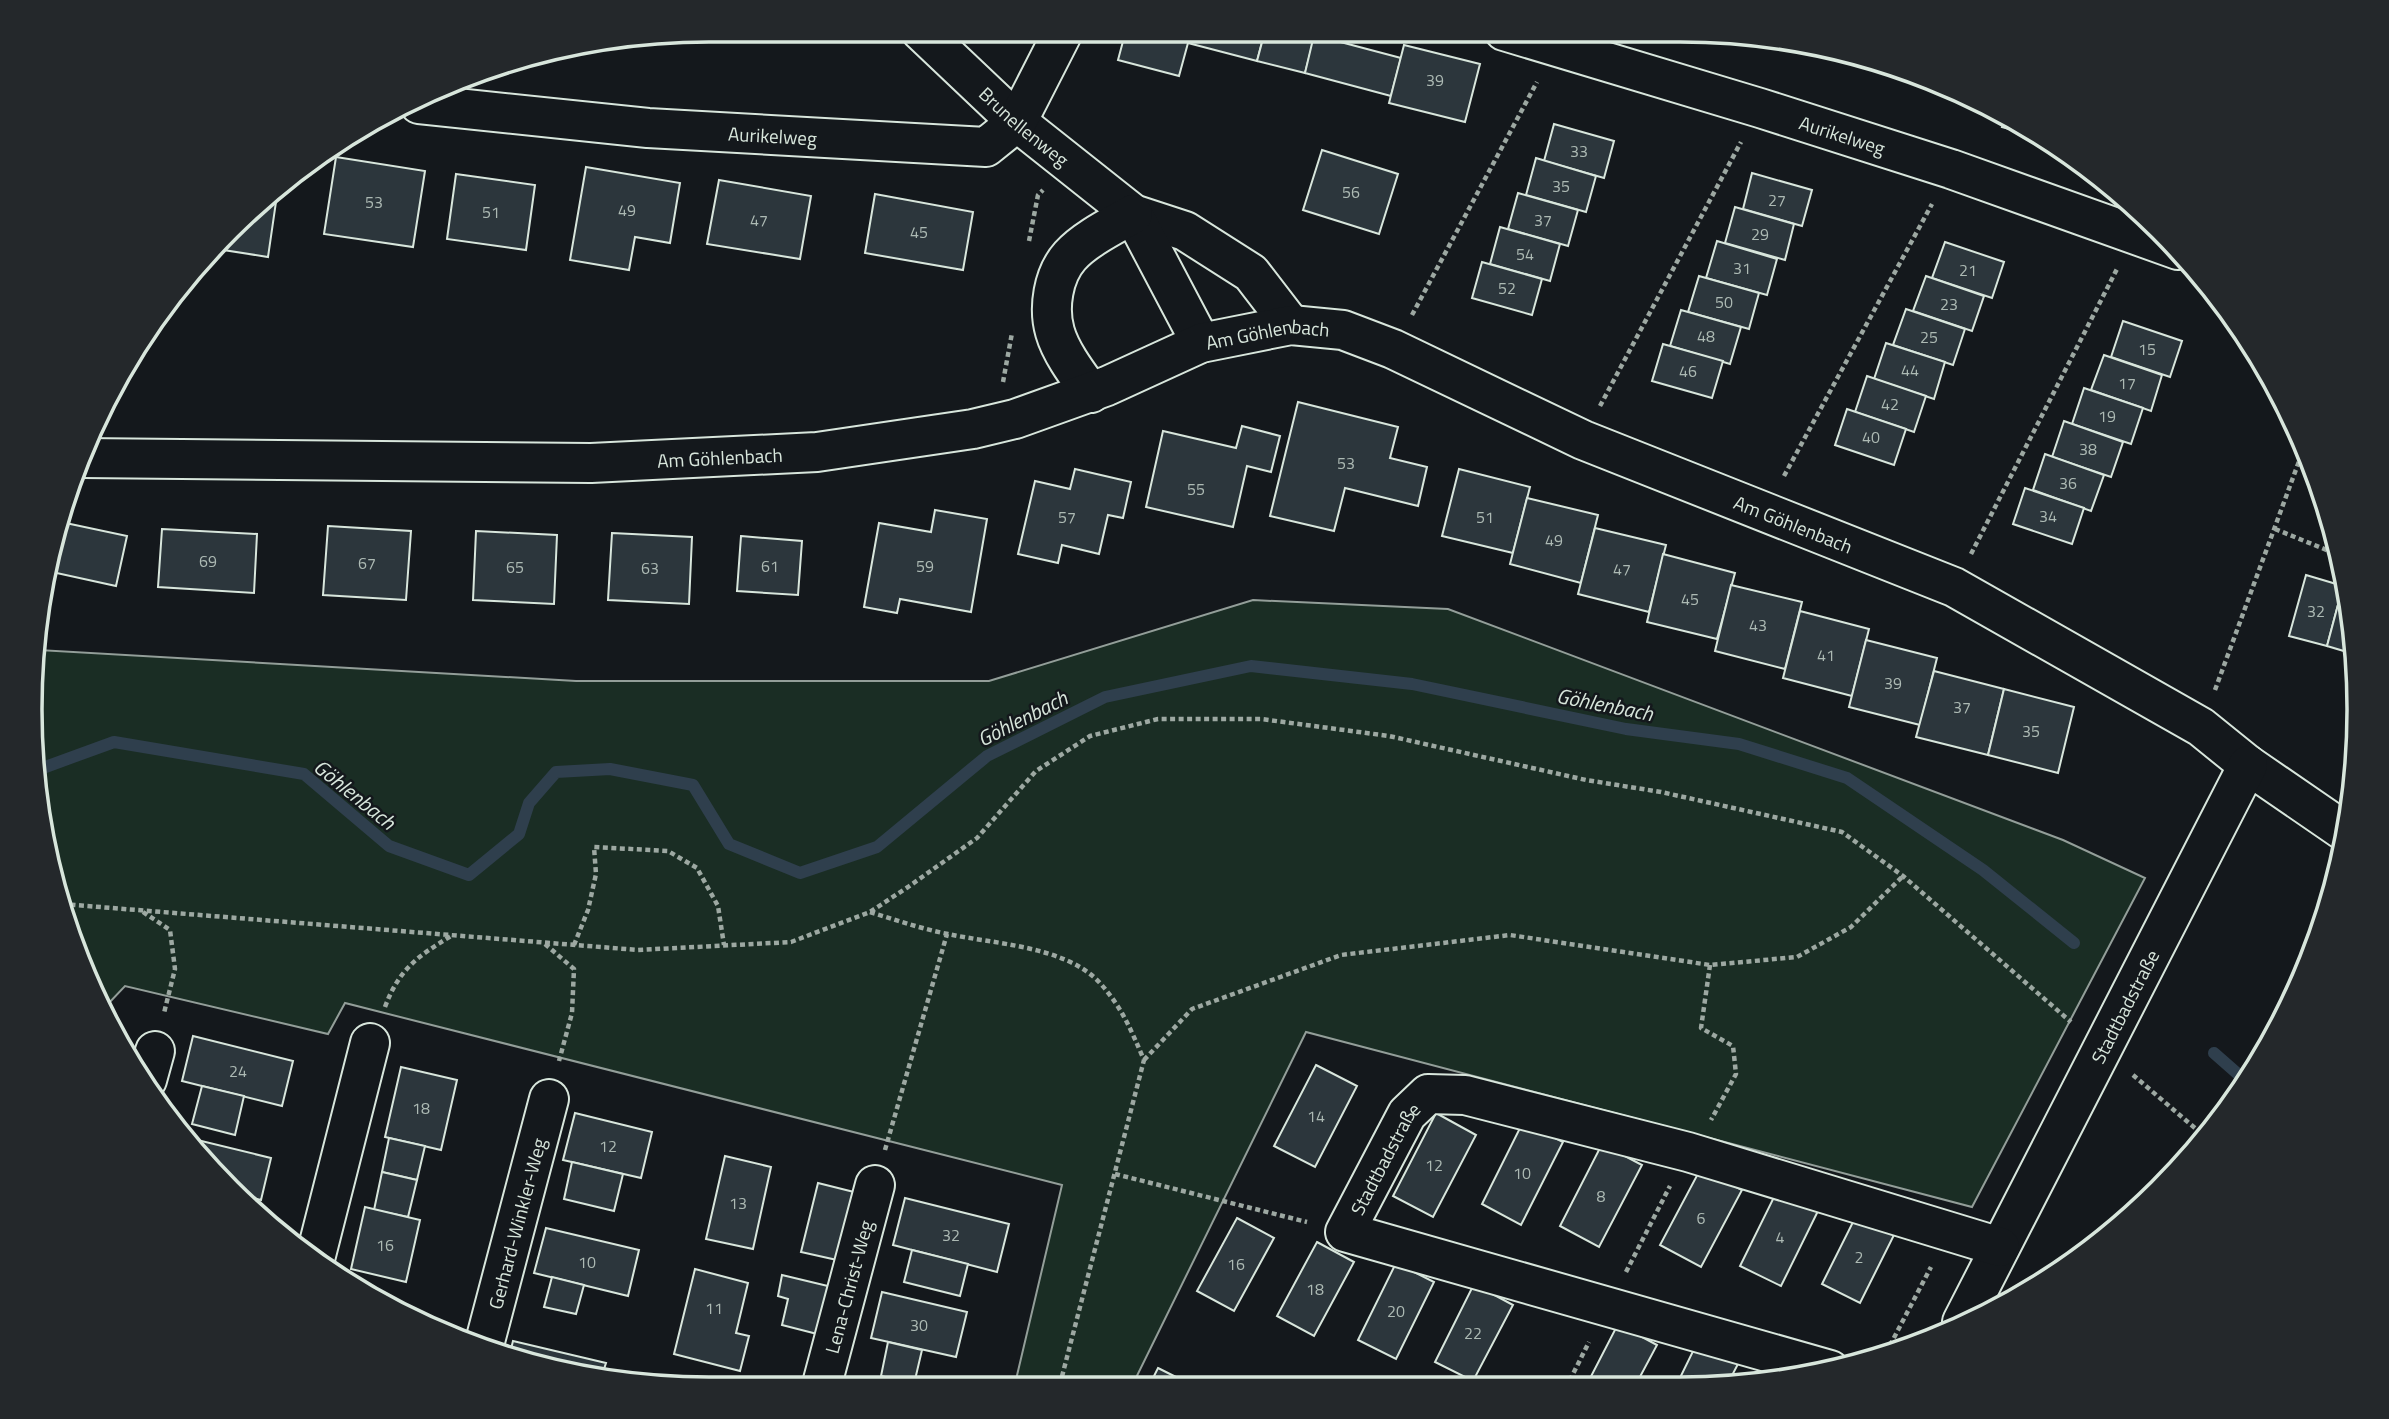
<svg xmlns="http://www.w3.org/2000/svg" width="2389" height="1419" font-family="'Titillium Web',sans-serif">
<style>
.green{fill:#1a2d24;stroke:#939e99;stroke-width:2}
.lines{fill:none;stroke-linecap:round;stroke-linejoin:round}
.stream{stroke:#2f3f4d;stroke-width:12}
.building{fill:#2c363c;stroke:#d8e6dc;stroke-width:2}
.minor-casing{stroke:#d8e6dc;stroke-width:42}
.path{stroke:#9da8a2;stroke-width:4.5;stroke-dasharray:5 3.5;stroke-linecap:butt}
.minor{stroke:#14181c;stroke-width:38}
.labels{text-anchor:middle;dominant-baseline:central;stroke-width:5;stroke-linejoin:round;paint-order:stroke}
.number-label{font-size:16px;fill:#adbab4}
.street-label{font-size:19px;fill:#d8e6dc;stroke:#14181c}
.water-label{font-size:21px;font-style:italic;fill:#d8e6dc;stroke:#14181c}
.rim{fill:none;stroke:#d8e6dc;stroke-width:3.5}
</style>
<rect width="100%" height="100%" fill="#14181c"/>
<!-- green -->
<path class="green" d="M1253 600 1448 609 2063 840 2145 878 1972 1207 1306 1032 1131 1388H1014L1062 1185 345 1003 328 1034 125 986 107 1005 66 928 30 709 39 650 576 681H989Z"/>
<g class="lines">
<!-- stream -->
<g class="stream">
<path d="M40 769 114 742 304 774 389 846 469 875 519 834 529 803 556 772 610 769 693 785 729 844 800 873 877 847 987 756 1105 697 1251 666 1412 684 1626 729 1739 744 1847 778 1983 870 2074 943"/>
<path d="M2214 1053 2247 1082"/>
</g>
</g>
<!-- building -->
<g class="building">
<path d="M1126 30 1265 31 1257 61 1188 43 1179 76 1118 60Z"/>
<path d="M1265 31H1316L1305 73 1257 61Z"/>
<path d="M1314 35 1401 58 1391 96 1305 73Z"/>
<path d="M1404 45 1480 64 1465 122 1389 103Z"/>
<path d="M2005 118 2042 137V138L2002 127Z"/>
<path d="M1554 124 1614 141 1604 178 1544 161Z"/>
<path d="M1322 150 1398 174 1379 234 1303 210Z"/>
<path d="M336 157 425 171 413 247 324 234Z"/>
<path d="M1536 158 1596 176 1586 212 1526 195Z"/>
<path d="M586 167 680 183 670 243 635 237 629 270 570 260Z"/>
<path d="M1752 173 1812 190 1802 226 1743 209Z"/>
<path d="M456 174 535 185 526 250 447 239Z"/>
<path d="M719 180 811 196 800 259 707 244Z"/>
<path d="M278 188 268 257 217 249Z"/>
<path d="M1518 193 1578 210 1568 246 1508 229Z"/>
<path d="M875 194 973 212 963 270 865 253Z"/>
<path d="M1735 207 1794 224 1785 260 1725 243Z"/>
<path d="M1500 227 1560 244 1550 281 1490 264Z"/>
<path d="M1717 241 1777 259 1767 295 1706 278Z"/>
<path d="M1945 242 2004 262 1992 298 1932 278Z"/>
<path d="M1482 262 1542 279 1532 315 1472 298Z"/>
<path d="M1699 276 1759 293 1749 329 1688 312Z"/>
<path d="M1926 276 1984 296 1972 331 1913 311Z"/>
<path d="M1906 309 1965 329 1953 365 1893 345Z"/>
<path d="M1681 310 1741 327 1730 364 1670 346Z"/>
<path d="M2123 321 2182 341 2170 377 2111 357Z"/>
<path d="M1886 343 1945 362 1934 399 1874 379Z"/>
<path d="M1663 344 1723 361 1712 398 1652 381Z"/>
<path d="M2104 355 2162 375 2151 411 2091 390Z"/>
<path d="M1867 376 1926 396 1914 432 1855 412Z"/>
<path d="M2084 388 2143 408 2131 444 2072 424Z"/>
<path d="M1298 402 1398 427 1390 458 1427 467 1418 506 1345 488 1334 531 1270 516Z"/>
<path d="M1847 409 1906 429 1894 465 1835 445Z"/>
<path d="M2064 421 2123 442 2111 477 2052 457Z"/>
<path d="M1242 426 1280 436 1271 472 1247 466 1233 527 1146 507 1163 431 1236 448Z"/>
<path d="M2045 454 2104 475 2091 511 2033 490Z"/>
<path d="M1075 469 1131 482 1123 518 1108 515 1099 554 1062 545 1058 563 1018 554 1035 481 1070 489Z"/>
<path d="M1459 469 1530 487 1513 553 1442 536Z"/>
<path d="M2025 488 2084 508 2072 544 2013 524Z"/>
<path d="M1527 498 1598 515 1581 583 1510 564Z"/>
<path d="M935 510 987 519 971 612 900 599 897 613 864 607 879 523 931 532Z"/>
<path d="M61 522 127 536 116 586 52 572Z"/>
<path d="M328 526 411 531 406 600 323 595Z"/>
<path d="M1595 528 1666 545 1649 612 1578 594Z"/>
<path d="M162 529 257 534 254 593 158 587Z"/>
<path d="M476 531 557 535 554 604 473 600Z"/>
<path d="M612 533 692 537 689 604 608 600Z"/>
<path d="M741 536 802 541 798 595 737 591Z"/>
<path d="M1663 554 1735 573 1717 639 1647 622Z"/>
<path d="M2306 575 2343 586 2327 646 2289 636Z"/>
<path d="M1731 585 1802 602 1785 669 1715 651Z"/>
<path d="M2343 586 2347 587 2354 654 2327 646Z"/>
<path d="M1800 611 1869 629 1852 696 1783 678Z"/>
<path d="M1866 640 1937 658 1920 725 1849 707Z"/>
<path d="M1934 671 2004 689 1988 755 1916 737Z"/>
<path d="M2004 689 2074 707 2058 773 1988 755Z"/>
<path d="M193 1036 293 1061 282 1106 182 1081Z"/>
<path d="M1316 1065 1357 1086 1315 1167 1274 1146Z"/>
<path d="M401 1067 457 1080 441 1150 385 1137Z"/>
<path d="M202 1086 244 1096 235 1135 192 1124Z"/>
<path d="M575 1113 652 1132 641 1178 563 1160Z"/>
<path d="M1436 1113 1476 1135 1433 1217 1393 1196Z"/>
<path d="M1523 1122 1563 1142 1521 1225 1482 1204Z"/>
<path d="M185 1137 271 1158 261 1200 249 1197Z"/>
<path d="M389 1138 425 1146 417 1180 382 1172Z"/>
<path d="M1602 1144 1642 1165 1599 1247 1560 1226Z"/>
<path d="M725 1156 771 1167 753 1249 706 1239Z"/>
<path d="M572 1162 623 1174 614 1211 564 1199Z"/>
<path d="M1701 1168 1742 1190 1701 1267 1660 1245Z"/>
<path d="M382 1172 417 1180 408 1217 374 1210Z"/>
<path d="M818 1183 854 1192 837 1260 801 1252Z"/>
<path d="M1778 1189 1819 1209 1781 1286 1740 1266Z"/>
<path d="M905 1198 1009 1224 997 1272 893 1245Z"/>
<path d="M365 1207 420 1220 406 1282 351 1269Z"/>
<path d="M1858 1212 1896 1231 1860 1303 1822 1284Z"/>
<path d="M1237 1218 1274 1238 1234 1311 1197 1291Z"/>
<path d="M546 1228 639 1250 628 1296 534 1273Z"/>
<path d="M1317 1242 1354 1262 1314 1336 1277 1316Z"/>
<path d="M912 1250 968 1264 960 1296 904 1282Z"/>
<path d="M1396 1263 1434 1282 1396 1359 1358 1340Z"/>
<path d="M695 1269 748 1283 736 1333 749 1336 740 1371 674 1354Z"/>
<path d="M782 1275 832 1287 821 1335 782 1325 788 1299 778 1296Z"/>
<path d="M552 1277 584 1285 576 1314 544 1307Z"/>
<path d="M1474 1284 1513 1305 1473 1381 1435 1362Z"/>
<path d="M882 1292 967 1312 956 1357 871 1338Z"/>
<path d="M1618 1324 1657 1345 1634 1388H1585Z"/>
<path d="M513 1341 606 1363 602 1375 509 1357Z"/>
<path d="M888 1342 922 1350 914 1384 881 1376Z"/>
<path d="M1697 1343 1738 1364 1726 1387 1675 1388Z"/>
<path d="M1158 1368 1194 1386 1193 1388H1148Z"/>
</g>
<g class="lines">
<defs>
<g id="minor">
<path id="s1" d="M920 30 1017 122 1133 214 1185 231 1251 273 1291 325"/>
<path id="s2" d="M1504 31 1760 108 1951 169 2178 250"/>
<path id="s3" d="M419 104 648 128 986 147 1017 122 1064 30"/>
<path d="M1133 214 1201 343"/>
<path d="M1091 393C1078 375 1061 353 1055 332 1048 308 1053 275 1070 256 1085 239 1114 225 1133 214"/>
<path id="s4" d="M83 458 591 463 817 452 973 429 1015 419 1107 386 1201 343 1291 325 1343 330 1393 349 1583 440 1954 587 2201 727 2248 765 2347 833"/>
<path d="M147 1080 155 1051"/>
<path d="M315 1259 370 1043"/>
<path id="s5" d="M1962 1322 2248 765"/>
<path id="s6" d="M483 1349 549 1099"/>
<path id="s7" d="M1830 1370 1345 1232 1407 1114 1428 1094 1465 1095 1688 1152 2000 1247"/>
<path id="s8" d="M821 1388 875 1185"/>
</g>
</defs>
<!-- minor casing -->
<use href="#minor" class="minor-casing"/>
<!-- path -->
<g class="path">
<path d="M1029 241 1038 195 1043 190"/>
<path d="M1412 315 1537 82"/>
<path d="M1003 382 1012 333"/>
<path d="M1600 406 1741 142"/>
<path d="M1784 476 1932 204"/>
<path d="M2275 529 2339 555"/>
<path d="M1971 554 2117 269"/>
<path d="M2215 690 2305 445"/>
<path d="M62 904 638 950 791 942 870 912 908 887 977 838 1036 771 1090 736 1158 719H1261L1389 736 1586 780 1661 792 1842 832 1903 876 2071 1022"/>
<path d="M143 912 170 930 175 969 164 1013"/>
<path d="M870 912C896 920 922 929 948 934 994 944 1065 946 1099 982 1122 1007 1131 1030 1144 1060L1059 1388"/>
<path d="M545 944 574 969 572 1013 559 1061"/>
<path d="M574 945 588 910 596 874 594 847 668 851 697 868 718 906 724 945"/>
<path d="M1710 965 1701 1028 1733 1046 1736 1074 1711 1120"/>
<path d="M385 1007C399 969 418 956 451 936"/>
<path d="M1144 1060 1192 1009 1341 955 1510 935 1710 965 1797 957 1851 927 1903 876"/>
<path d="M2133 1075 2203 1135"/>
<path d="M885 1150 947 934"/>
<path d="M1115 1174 1307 1222"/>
<path d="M1626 1272 1670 1186"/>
<path d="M1886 1353 1931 1267"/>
<path d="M1566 1388 1589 1342"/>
</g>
<!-- minor -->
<use href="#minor" class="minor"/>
</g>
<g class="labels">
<!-- number labels -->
<g class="number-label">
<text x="1435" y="80">39</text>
<text x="1579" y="151">33</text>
<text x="1561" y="186">35</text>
<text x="1351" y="192">56</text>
<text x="1777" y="200">27</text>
<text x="374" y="202">53</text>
<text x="627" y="210">49</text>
<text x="491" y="212">51</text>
<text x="759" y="220">47</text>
<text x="1543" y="220">37</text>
<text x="919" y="232">45</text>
<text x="1760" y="234">29</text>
<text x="1525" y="254">54</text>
<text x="1742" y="268">31</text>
<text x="1968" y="270">21</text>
<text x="1507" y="288">52</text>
<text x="1724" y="302">50</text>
<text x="1949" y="304">23</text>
<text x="1706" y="336">48</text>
<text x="1929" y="337">25</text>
<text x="2147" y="349">15</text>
<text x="1910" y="370">44</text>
<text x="1688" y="371">46</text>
<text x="2127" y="383">17</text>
<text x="1890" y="404">42</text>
<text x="2107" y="416">19</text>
<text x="1871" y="437">40</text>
<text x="2088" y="449">38</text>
<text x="1346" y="463">53</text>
<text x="2068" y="483">36</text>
<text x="1196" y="489">55</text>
<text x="2048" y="516">34</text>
<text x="1067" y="517">57</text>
<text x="1485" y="517">51</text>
<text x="1554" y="540">49</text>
<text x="208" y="561">69</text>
<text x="367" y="563">67</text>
<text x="770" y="566">61</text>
<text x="925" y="566">59</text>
<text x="515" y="567">65</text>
<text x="650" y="568">63</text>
<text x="1622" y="569">47</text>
<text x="1690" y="599">45</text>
<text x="2316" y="611">32</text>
<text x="1758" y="625">43</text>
<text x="1826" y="655">41</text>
<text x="1893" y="683">39</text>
<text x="1962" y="707">37</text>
<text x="2031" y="731">35</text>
<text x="238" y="1071">24</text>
<text x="421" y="1108">18</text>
<text x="1316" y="1116">14</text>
<text x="608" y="1146">12</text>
<text x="1434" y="1165">12</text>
<text x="1522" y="1173">10</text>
<text x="1601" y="1196">8</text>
<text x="738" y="1203">13</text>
<text x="1701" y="1218">6</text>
<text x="951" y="1235">32</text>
<text x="1780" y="1237">4</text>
<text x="385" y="1245">16</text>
<text x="1859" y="1257">2</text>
<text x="587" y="1262">10</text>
<text x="1236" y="1264">16</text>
<text x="1315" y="1289">18</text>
<text x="714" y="1308">11</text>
<text x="1396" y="1311">20</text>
<text x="919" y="1325">30</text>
<text x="1473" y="1333">22</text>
</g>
<!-- street labels -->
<g class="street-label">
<text stroke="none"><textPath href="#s1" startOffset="142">Brunellenweg</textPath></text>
<text stroke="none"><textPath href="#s2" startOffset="354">Aurikelweg</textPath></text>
<text stroke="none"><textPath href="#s3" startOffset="355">Aurikelweg</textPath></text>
<text stroke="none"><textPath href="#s4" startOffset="1204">Am Göhlenbach</textPath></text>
<text stroke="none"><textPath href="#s4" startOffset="637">Am Göhlenbach</textPath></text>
<text stroke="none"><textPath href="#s4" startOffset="1771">Am Göhlenbach</textPath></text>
<text stroke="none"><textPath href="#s5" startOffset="355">Stadtbadstraße</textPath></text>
<text stroke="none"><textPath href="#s7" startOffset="588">Stadtbadstraße</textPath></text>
<text stroke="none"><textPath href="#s6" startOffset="130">Gerhard-Winkler-Weg</textPath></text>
<text stroke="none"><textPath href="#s8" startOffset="105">Lena-Christ-Weg</textPath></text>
</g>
<!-- water labels -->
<g class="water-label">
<text transform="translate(1605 704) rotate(11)">Göhlenbach</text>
<text transform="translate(1022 718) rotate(-27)">Göhlenbach</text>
<text transform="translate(355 794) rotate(39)">Göhlenbach</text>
</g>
</g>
<!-- crop -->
<path d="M0 0H2389V1419H0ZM709 42H1680A667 667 0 0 1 2347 709V710A667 667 0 0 1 1680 1377H709A667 667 0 0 1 42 710V709A667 667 0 0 1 709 42Z" fill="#24282b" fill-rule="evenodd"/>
<path class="rim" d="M709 42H1680A667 667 0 0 1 2347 709V710A667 667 0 0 1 1680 1377H709A667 667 0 0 1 42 710V709A667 667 0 0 1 709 42Z"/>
</svg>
